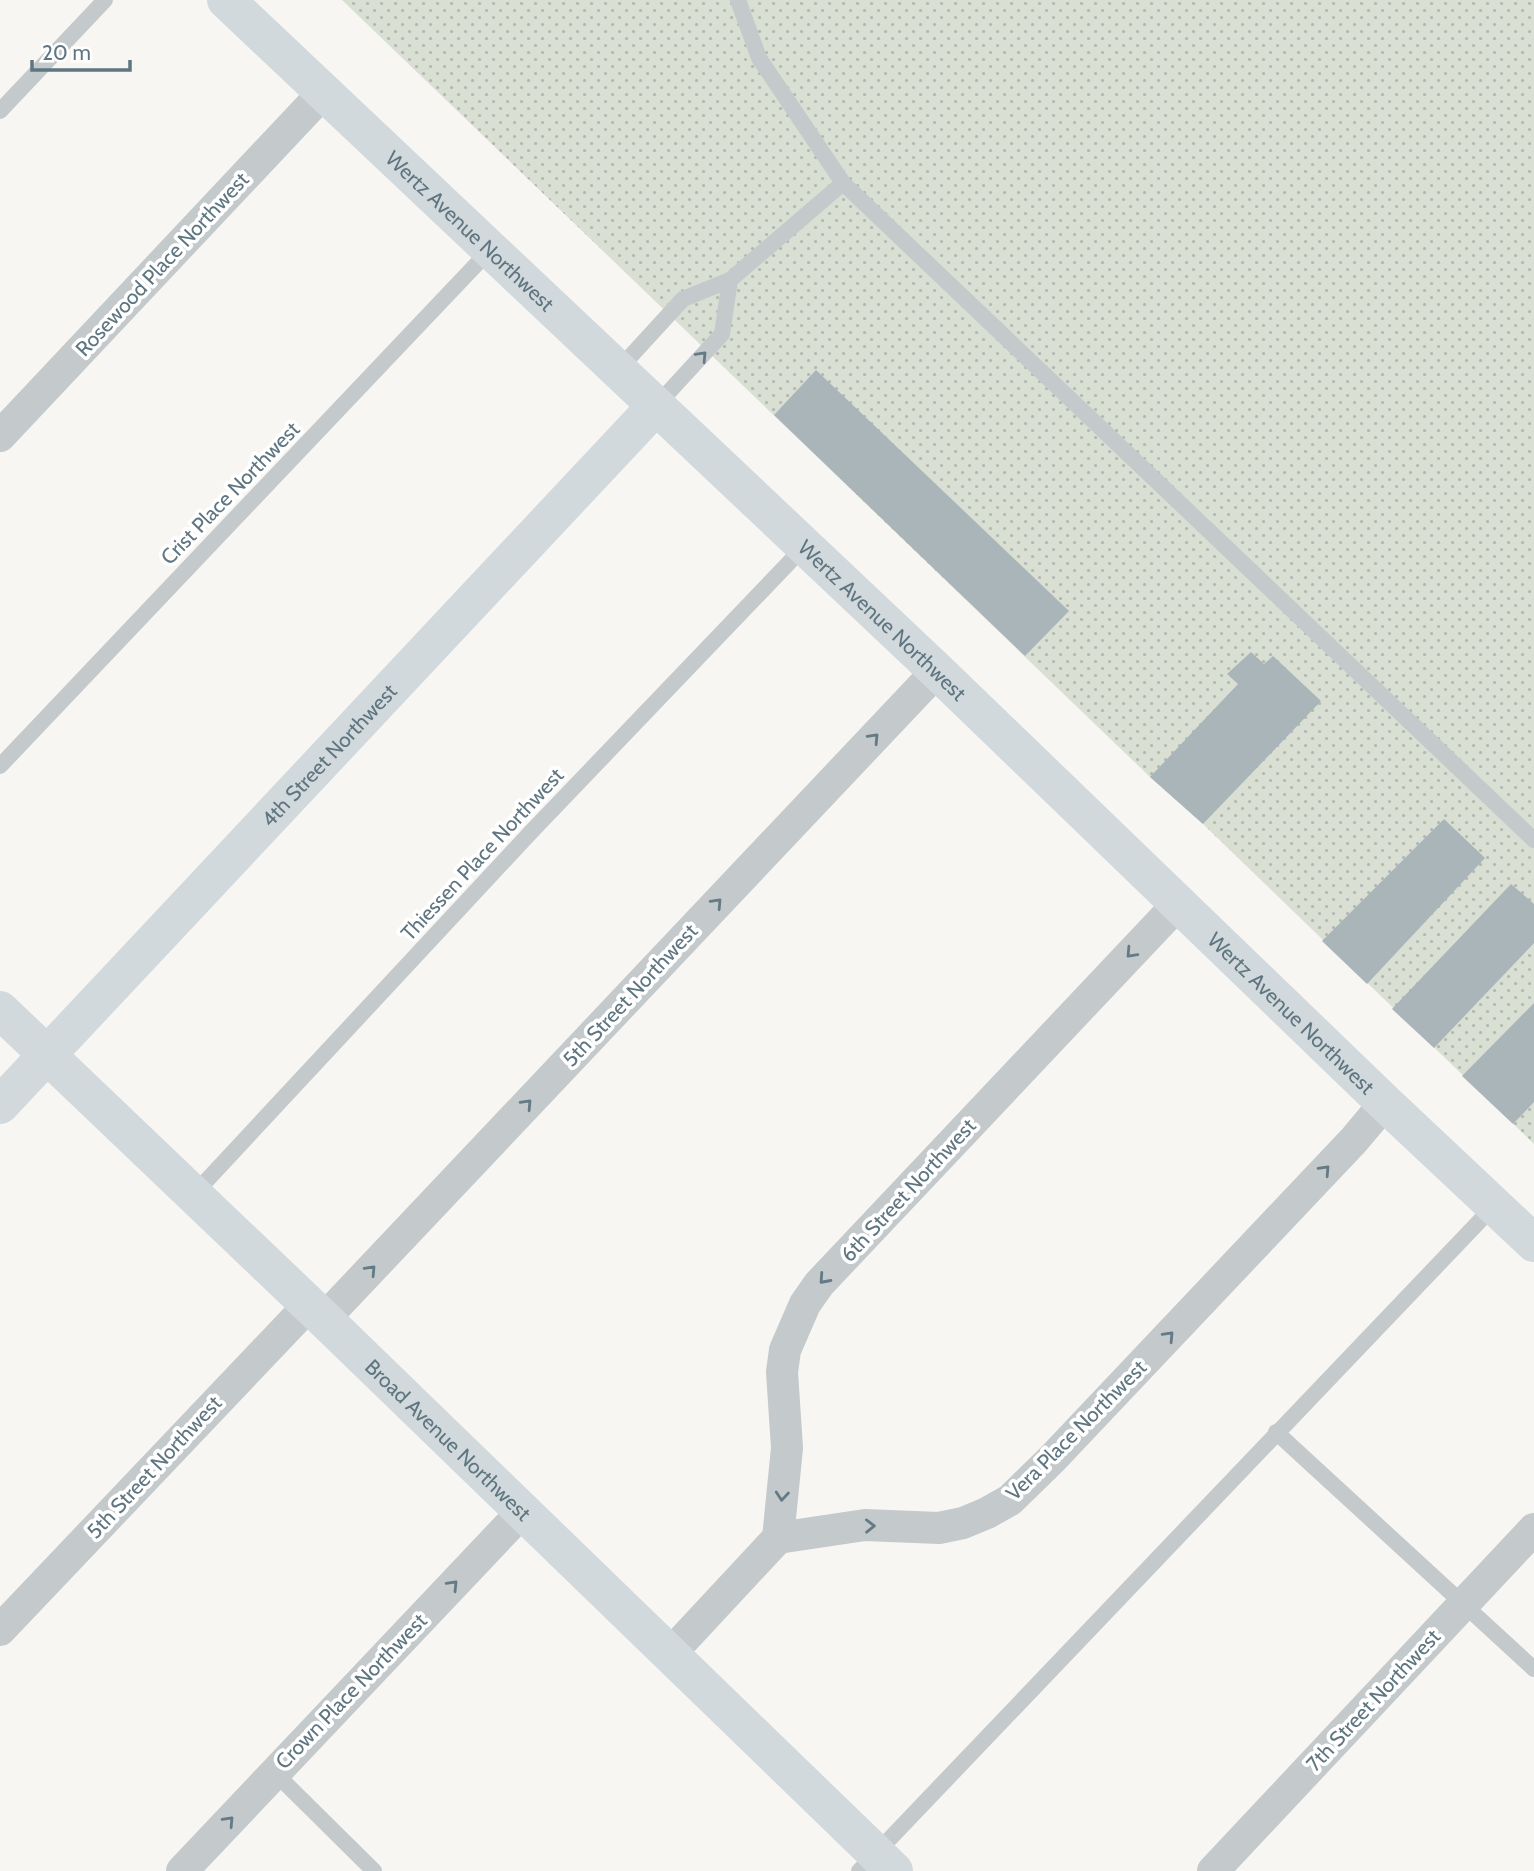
<svg xmlns="http://www.w3.org/2000/svg" width="1534" height="1871" font-family="Cabin,sans-serif">
<style>
.grass{fill:url(#grass-dots)}
.building{fill:#aab5b9}
.lines{fill:none;stroke-linecap:round;stroke-linejoin:round}
.lane{stroke:#c4c9cc;stroke-width:16}
.street{stroke:#c4c9cc;stroke-width:32}
.secondary{stroke:#d2d9dc;stroke-width:38}
.oneway{stroke:#647a85}
.labels{text-anchor:middle;dominant-baseline:central;stroke-width:7;stroke-linejoin:round;paint-order:stroke}
.street-label{font-size:21px;fill:#5f7681;stroke:#fff}
</style>
<defs>
<pattern id="grass-dots" width="8" height="8" patternUnits="userSpaceOnUse" patternTransform="scale(1.75)"><rect width="8" height="8" fill="#d9dfd3"/><path d="M2 2h.1M6 6h.1" fill="none" stroke="#b3b9b1" stroke-width="1.8" stroke-linecap="round"/></pattern>
</defs>
<rect width="100%" height="100%" fill="#f7f6f3"/>
<!-- grass -->
<path class="grass" d="M342 0H1534V1144L1203 824 1150 777Z"/>
<!-- building -->
<g class="building">
<path d="M816 370 1069 611 1025 656 774 415Z"/>
<path d="M1251 652 1264 664 1273 656 1321 701 1203 824 1150 777 1238 684 1227 674Z"/>
<path d="M1444 819 1485 858 1367 984 1322 941Z"/>
<path d="M1511 884 1534 904V943L1434 1048 1392 1009Z"/>
<path d="M1534 1003V1102L1513 1124 1462 1076Z"/>
</g>
<g class="lines">
<!-- lane -->
<g class="lane">
<path d="M738 0 759 58 843 183 1534 840"/>
<path d="M0 111 105 0"/>
<path d="M618 370 683 299 730 280 843 183"/>
<path d="M656 406 722 334 730 280"/>
<path d="M0 766 490 250"/>
<path d="M194 1194 531 832 804 547"/>
<path d="M1276 1432 1534 1669"/>
<path d="M274 1772 374 1871"/>
<path d="M859 1871 1494 1206"/>
</g>
<!-- street -->
<g class="street">
<path d="M0 436 324 92"/>
<path d="M324 1319 937 671"/>
<path d="M778 1538 787 1448 782 1372 785 1350 805 1304 819 1284 1178 904"/>
<path d="M0 1630 309 1305"/>
<path d="M670 1654 778 1538 865 1525 939 1528 963 1523 987 1513 1010 1500 1053 1458 1354 1140 1385 1103"/>
<path d="M182 1871 522 1512"/>
<path d="M1213 1871 1534 1529"/>
</g>
<!-- secondary -->
<g class="secondary">
<path id="s1" d="M226 0 937 671 1385 1103 1534 1243"/>
<path id="s2" d="M0 1010 324 1319 894 1871"/>
<path id="s3" d="M0 1105 656 406"/>
</g>
</g>
<!-- one-way arrows -->
<defs><path id="oneway-chevron" d="M-2-3.5L2.5 0L-2 3.5" fill="none" stroke-width="1.6" stroke-linecap="round" stroke-linejoin="round" transform="scale(1.75)"/></defs>
<g class="oneway">
<use href="#oneway-chevron" transform="translate(702 356) rotate(-47)"/>
<use href="#oneway-chevron" transform="translate(874 738) rotate(-47)"/>
<use href="#oneway-chevron" transform="translate(717 903) rotate(-47)"/>
<use href="#oneway-chevron" transform="translate(1131 953) rotate(133)"/>
<use href="#oneway-chevron" transform="translate(527 1104) rotate(-47)"/>
<use href="#oneway-chevron" transform="translate(1325 1170) rotate(-47)"/>
<use href="#oneway-chevron" transform="translate(371 1270) rotate(-47)"/>
<use href="#oneway-chevron" transform="translate(824 1279) rotate(132)"/>
<use href="#oneway-chevron" transform="translate(1169 1336) rotate(-47)"/>
<use href="#oneway-chevron" transform="translate(782 1496) rotate(95)"/>
<use href="#oneway-chevron" transform="translate(870 1526) rotate(-1)"/>
<use href="#oneway-chevron" transform="translate(453 1585) rotate(-46)"/>
<use href="#oneway-chevron" transform="translate(229 1821) rotate(-47)"/>
</g>
<g class="labels">
<!-- street labels -->
<g class="street-label">
<text stroke="none"><textPath href="#s1" startOffset="336">Wertz Avenue Northwest</textPath></text>
<text transform="translate(162 264) rotate(-47)">Rosewood Place Northwest</text>
<text transform="translate(230 493) rotate(-46)">Crist Place Northwest</text>
<text stroke="none"><textPath href="#s1" startOffset="903">Wertz Avenue Northwest</textPath></text>
<text stroke="none"><textPath href="#s3" startOffset="480">4th Street Northwest</textPath></text>
<text transform="translate(482 854) rotate(-47)">Thiessen Place Northwest</text>
<text transform="translate(630 995) rotate(-47)">5th Street Northwest</text>
<text stroke="none"><textPath href="#s1" startOffset="1470">Wertz Avenue Northwest</textPath></text>
<text transform="translate(908 1190) rotate(-47)">6th Street Northwest</text>
<text transform="translate(1076 1430) rotate(-45)">Vera Place Northwest</text>
<text stroke="none"><textPath href="#s2" startOffset="621">Broad Avenue Northwest</textPath></text>
<text transform="translate(154 1467) rotate(-47)">5th Street Northwest</text>
<text transform="translate(351 1691) rotate(-46)">Crown Place Northwest</text>
<text transform="translate(1373 1700) rotate(-47)">7th Street Northwest</text>
</g>
</g>
<!-- scale -->
<path d="M32 60v10h98v-10" fill="none" stroke="#5f7681" stroke-width="3.5"/>
<text x="42" y="60" font-size="21" fill="#5f7681" stroke="#ffffff" stroke-width="5" paint-order="stroke">20 m</text>
</svg>
